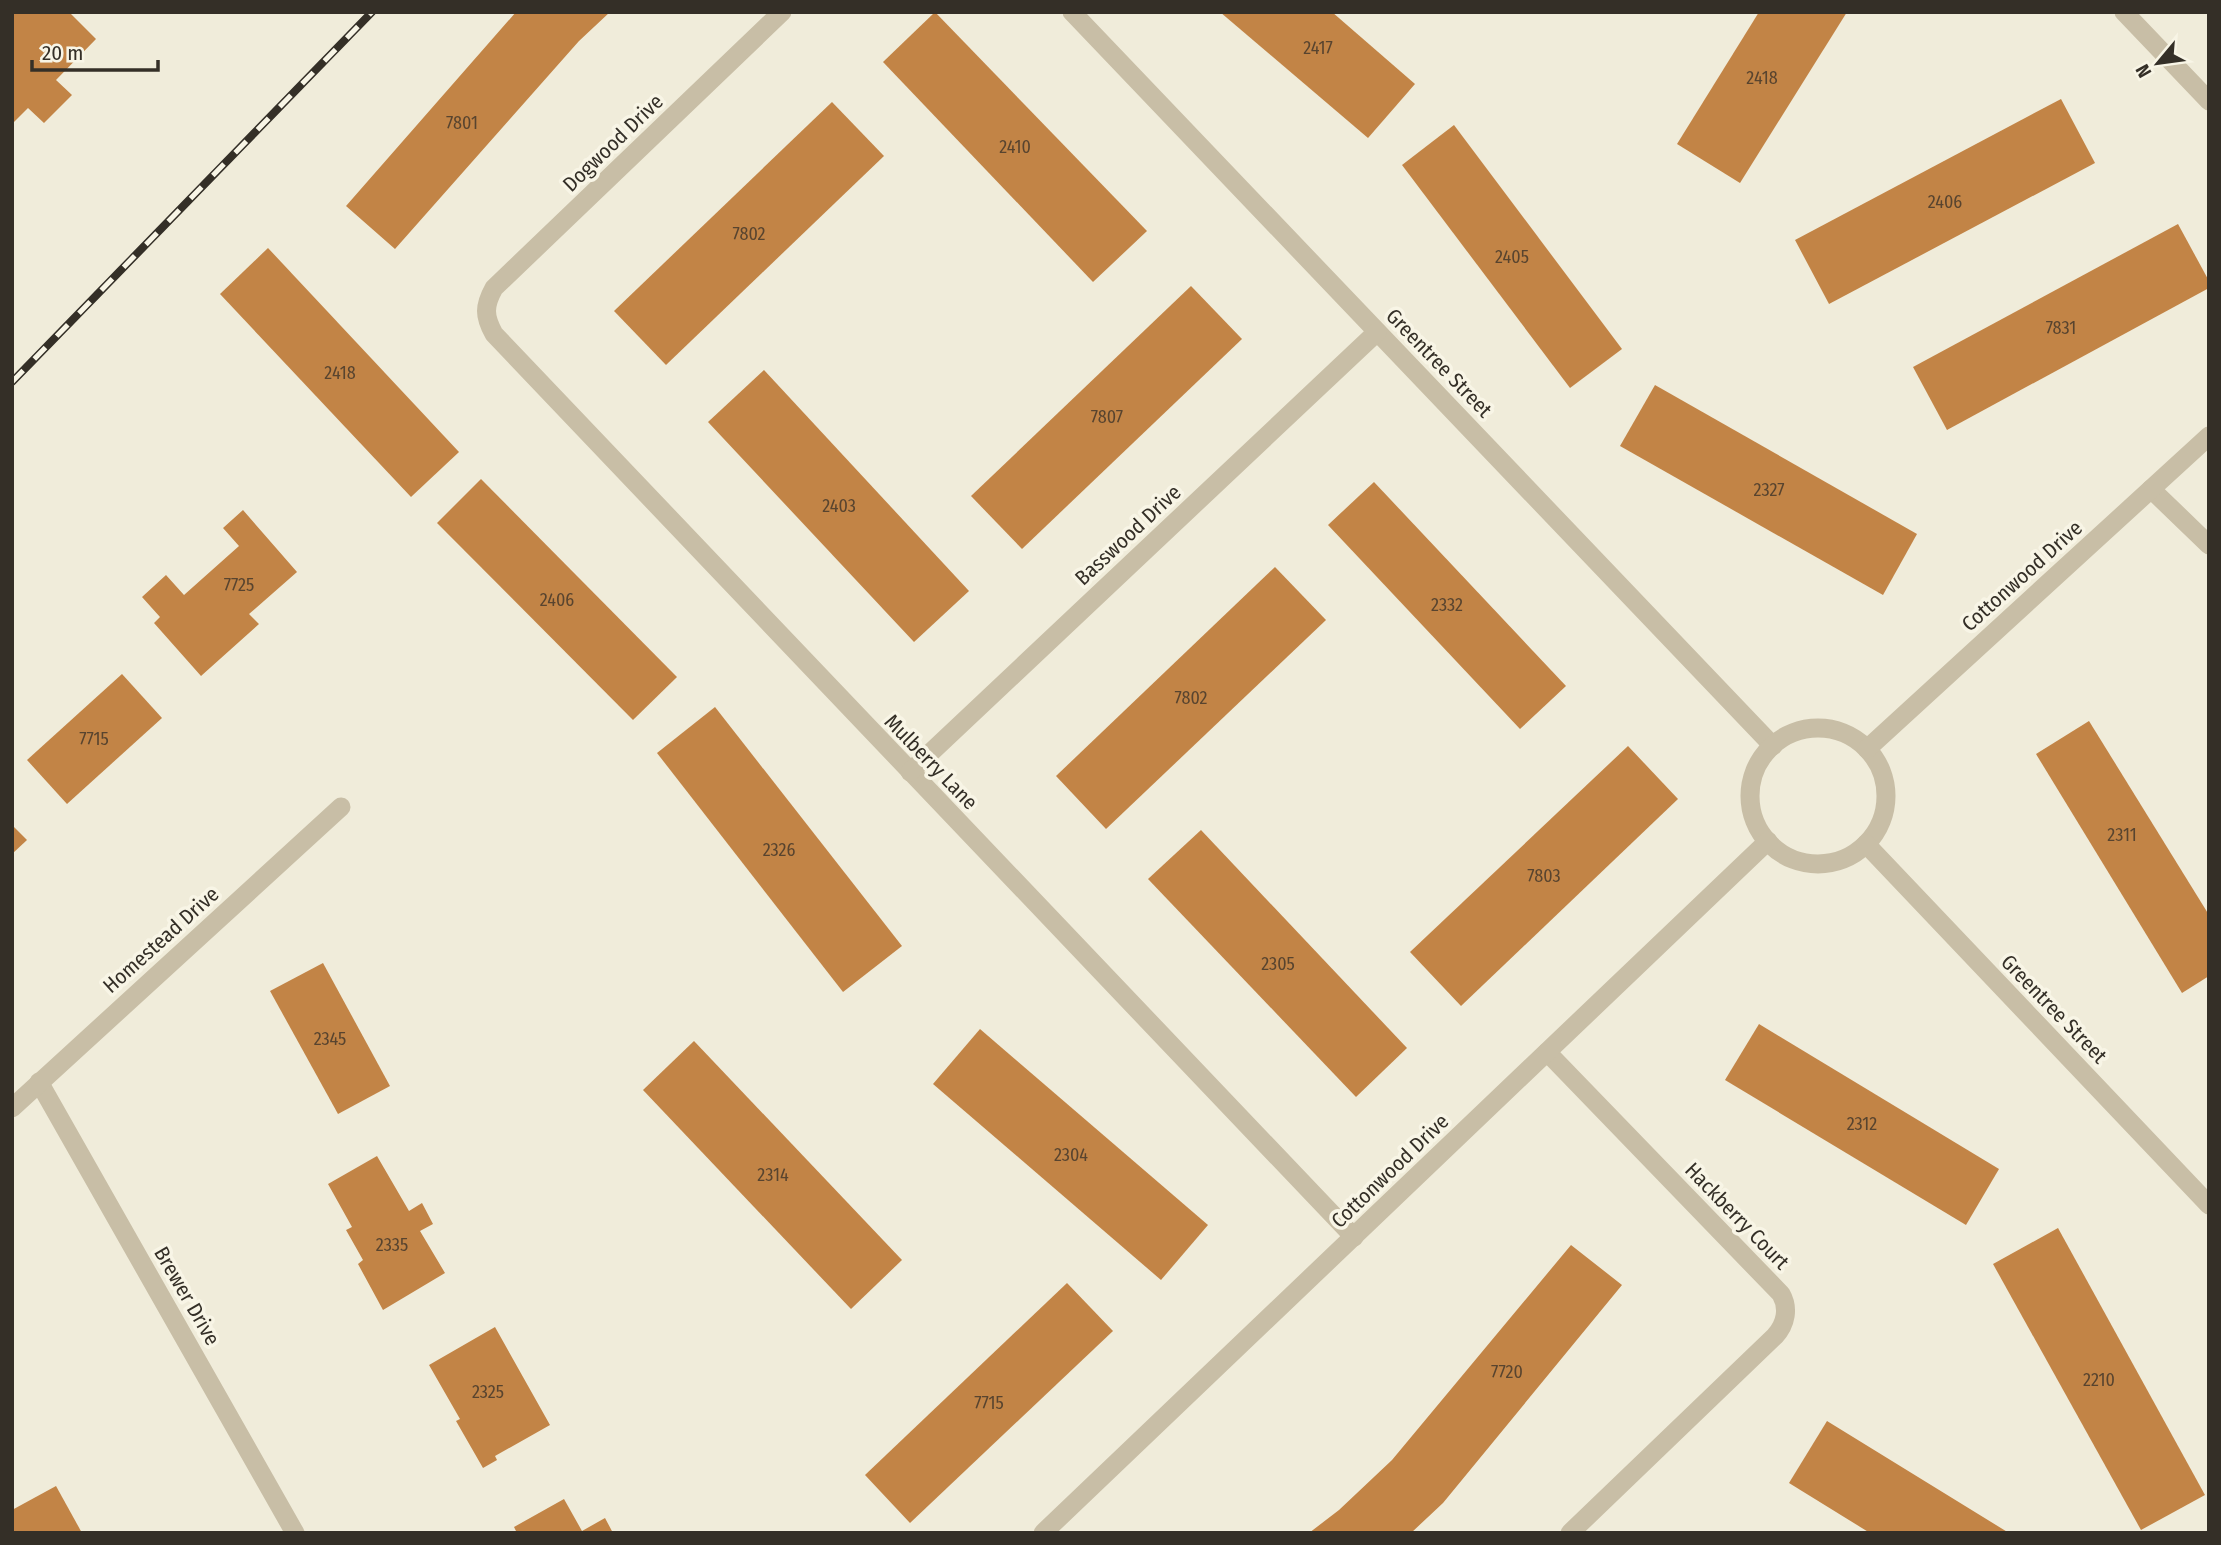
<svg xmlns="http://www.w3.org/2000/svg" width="2221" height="1545" font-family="'Fira Sans Condensed',sans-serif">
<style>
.building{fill:#c28446}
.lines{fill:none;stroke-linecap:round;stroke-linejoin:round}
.minor{stroke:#c8bea6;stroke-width:19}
.rail-casing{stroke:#342f27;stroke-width:8}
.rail{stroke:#f8f5e6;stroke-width:5;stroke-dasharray:16;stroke-linecap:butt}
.labels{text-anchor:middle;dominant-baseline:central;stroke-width:7;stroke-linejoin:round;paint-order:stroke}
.number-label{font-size:18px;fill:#58442f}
.street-label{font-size:21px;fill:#342f27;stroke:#f8f5e6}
</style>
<rect width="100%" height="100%" fill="#f0ecda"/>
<!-- building -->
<g class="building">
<path d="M16 12H69L96 39 56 80 72 95 44 123 28 108 12 124V16Z"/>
<path d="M516 12H610L579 41 395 249 346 206Z"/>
<path d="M935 12 1147 231 1093 282 883 62Z"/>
<path d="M1220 12H1332L1415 84 1368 138Z"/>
<path d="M1759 12H1847L1740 183 1677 144Z"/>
<path d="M2061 99 2095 163 1829 304 1795 240Z"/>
<path d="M832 102 884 156 666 365 614 311Z"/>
<path d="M1454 125 1622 349 1570 388 1402 165Z"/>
<path d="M2178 224 2209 281V288L1947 430 1913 367Z"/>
<path d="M268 248 459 452 411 497 220 294Z"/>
<path d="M1191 286 1242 339 1022 549 971 496Z"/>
<path d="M764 370 969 591 914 642 708 422Z"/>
<path d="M1655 385 1917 534 1883 595 1620 446Z"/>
<path d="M481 479 677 677 633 720 437 523Z"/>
<path d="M1374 482 1566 686 1520 729 1328 525Z"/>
<path d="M243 510 297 572 249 614 259 624 201 676 154 623 160 617 142 597 166 575 184 595 239 546 223 528Z"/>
<path d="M1275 567 1326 620 1106 829 1056 776Z"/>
<path d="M122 674 162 718 67 804 27 760Z"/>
<path d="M715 707 902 946 843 992 657 753Z"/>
<path d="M2089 721 2209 915V976L2182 993 2036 754Z"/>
<path d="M1628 746 1678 799 1461 1006 1410 952Z"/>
<path d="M12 825 27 840 12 854Z"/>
<path d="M1201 830 1407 1048 1356 1097 1148 879Z"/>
<path d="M323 963 390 1086 338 1114 270 991Z"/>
<path d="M1759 1024 1999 1169 1966 1225 1725 1080Z"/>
<path d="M980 1029 1208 1225 1161 1280 933 1084Z"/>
<path d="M694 1041 902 1260 851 1309 643 1090Z"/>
<path d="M377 1156 409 1211 422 1203 433 1224 420 1231 445 1273 383 1310 358 1264 363 1260 346 1230 352 1227 328 1184Z"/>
<path d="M2058 1228 2205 1495 2141 1530 1993 1264Z"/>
<path d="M1571 1245 1622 1285 1443 1503 1411 1533H1309L1339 1510 1392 1460Z"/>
<path d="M1067 1283 1113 1331 910 1523 865 1475Z"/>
<path d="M495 1327 550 1425 495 1456 497 1460 483 1468 456 1421 460 1419 429 1365Z"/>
<path d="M1827 1421 2009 1533H1870L1789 1483Z"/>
<path d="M56 1486 82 1533H12V1510Z"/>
<path d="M564 1499 582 1531 605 1518 613 1533H517L514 1527Z"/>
</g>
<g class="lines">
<!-- minor -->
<g class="minor">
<path d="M782 12 494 288C484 306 484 316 494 334L1354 1237"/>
<path d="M1072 12 1773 746"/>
<path d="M2124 12 2209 101"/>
<path d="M2151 489 2209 545"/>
<circle cx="1818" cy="796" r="68"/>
<path d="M1867 749 2209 436"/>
<path d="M910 772 1377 332"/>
<path d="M1866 844 2209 1205"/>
<path d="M1547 1052 1781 1294C1789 1308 1786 1324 1775 1336L1570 1533"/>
<path d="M39 1082 295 1533"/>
<path d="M12 1108 341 807"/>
<path d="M1043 1533 1768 841"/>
</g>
<defs>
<path id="rail" d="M12 382 372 12"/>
</defs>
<!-- rail casing -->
<use href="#rail" class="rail-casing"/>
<!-- rail -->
<use href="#rail" class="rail"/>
</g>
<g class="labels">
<!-- number labels -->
<g class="number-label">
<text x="1318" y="48">2417</text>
<text x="1762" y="78">2418</text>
<text x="462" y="123">7801</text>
<text x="1015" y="147">2410</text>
<text x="1945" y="202">2406</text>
<text x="749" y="234">7802</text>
<text x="1512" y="257">2405</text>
<text x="2061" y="328">7831</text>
<text x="340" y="373">2418</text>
<text x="1107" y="417">7807</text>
<text x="1769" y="490">2327</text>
<text x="839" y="506">2403</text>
<text x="239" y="585">7725</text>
<text x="557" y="600">2406</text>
<text x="1447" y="605">2332</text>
<text x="1191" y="698">7802</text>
<text x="94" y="739">7715</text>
<text x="2122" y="835">2311</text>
<text x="779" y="850">2326</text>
<text x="1544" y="876">7803</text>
<text x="1278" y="964">2305</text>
<text x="330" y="1039">2345</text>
<text x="1862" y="1124">2312</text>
<text x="1071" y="1155">2304</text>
<text x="773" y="1175">2314</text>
<text x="392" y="1245">2335</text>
<text x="1507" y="1372">7720</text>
<text x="2099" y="1380">2210</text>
<text x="488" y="1392">2325</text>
<text x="989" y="1403">7715</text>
</g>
<!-- street labels -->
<g class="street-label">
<text transform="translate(613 143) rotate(-44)">Dogwood Drive</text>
<text transform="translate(1439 363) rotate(46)">Greentree Street</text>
<text transform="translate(1128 535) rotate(-43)">Basswood Drive</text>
<text transform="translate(2022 576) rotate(-42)">Cottonwood Drive</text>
<text transform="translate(931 762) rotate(46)">Mulberry Lane</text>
<text transform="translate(161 940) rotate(-42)">Homestead Drive</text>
<text transform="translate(2054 1009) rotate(46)">Greentree Street</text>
<text transform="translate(1390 1171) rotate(-44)">Cottonwood Drive</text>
<text transform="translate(1737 1216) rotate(46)">Hackberry Court</text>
<text transform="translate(187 1296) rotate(60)">Brewer Drive</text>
</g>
</g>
<!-- border -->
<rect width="2221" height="1545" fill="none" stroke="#342f27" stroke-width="28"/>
<!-- north arrow -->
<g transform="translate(2158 63) rotate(241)" stroke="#f8f5e6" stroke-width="5" paint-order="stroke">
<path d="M0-5L12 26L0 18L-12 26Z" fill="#342f27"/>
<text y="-10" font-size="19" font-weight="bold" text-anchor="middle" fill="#342f27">N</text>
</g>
<!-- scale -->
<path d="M32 60v10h126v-10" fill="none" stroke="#342f27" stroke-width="3.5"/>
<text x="42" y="60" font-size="21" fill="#342f27" stroke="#f8f5e6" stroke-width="5" paint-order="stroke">20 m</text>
</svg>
